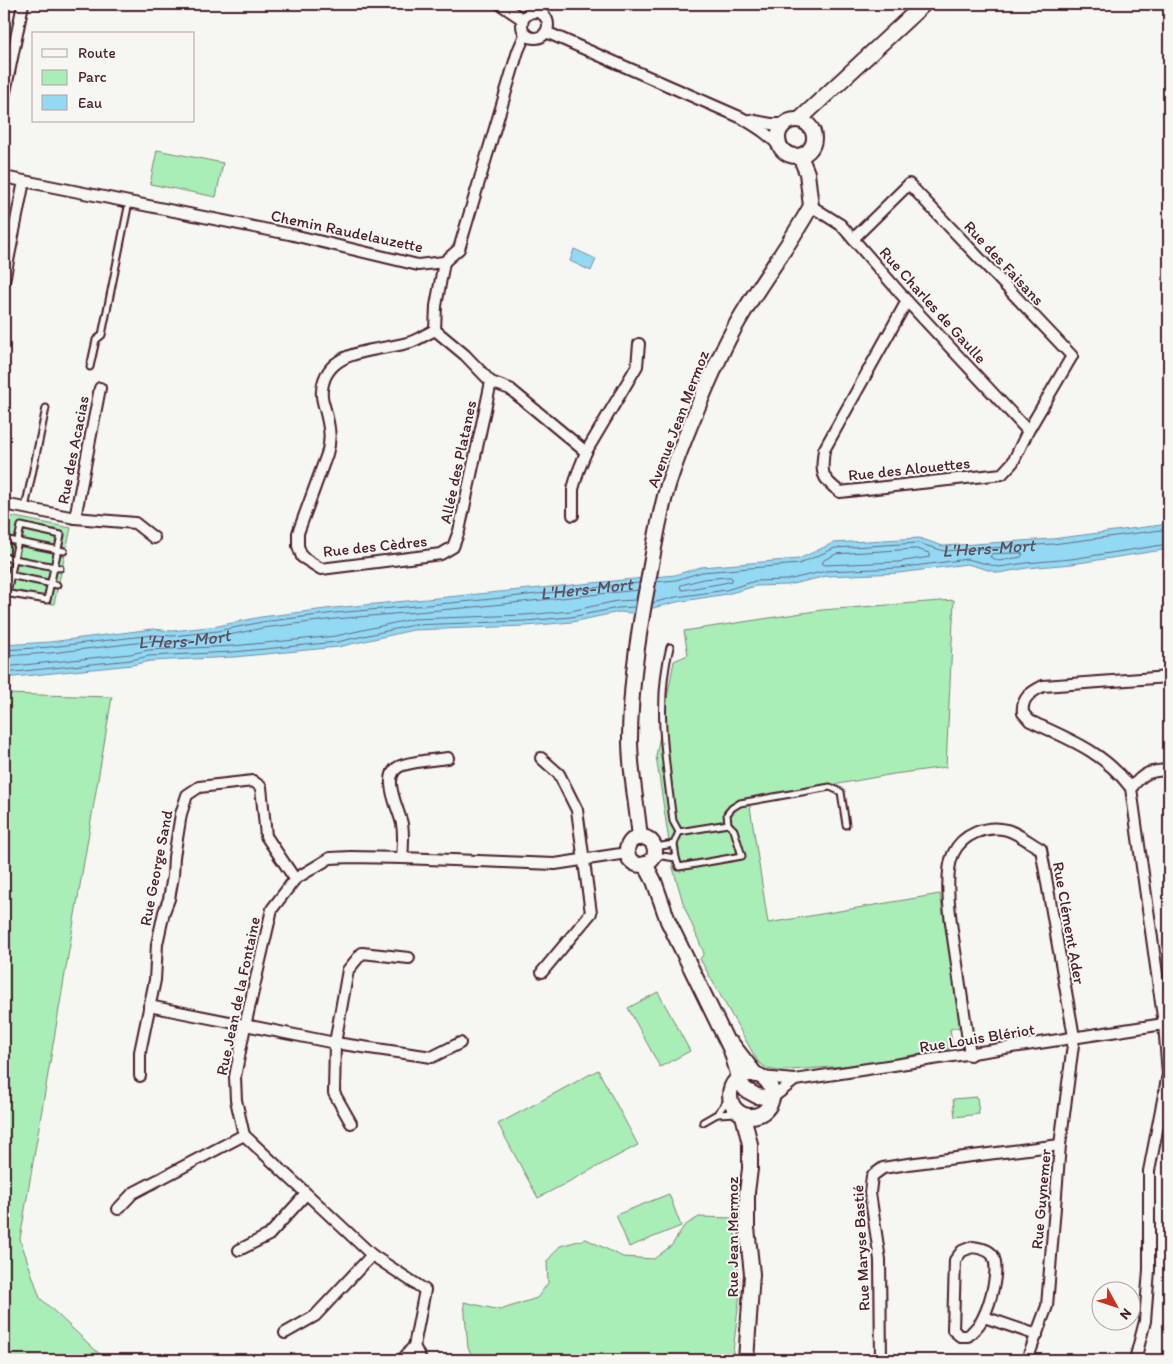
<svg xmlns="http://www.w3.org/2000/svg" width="1173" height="1364" font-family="Itim,sans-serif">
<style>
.green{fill:#a9edb7;stroke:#7a8671}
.water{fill:#93d9f4;stroke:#768fa4}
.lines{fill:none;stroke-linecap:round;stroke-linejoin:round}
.shore{stroke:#67697b;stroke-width:1}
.lane-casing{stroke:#4a1f2b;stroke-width:9}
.street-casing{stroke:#4a1f2b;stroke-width:14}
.secondary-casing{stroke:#4a1f2b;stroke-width:18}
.lane{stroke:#f6f6f2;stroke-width:5}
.street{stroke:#f6f6f2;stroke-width:10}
.secondary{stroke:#f6f6f2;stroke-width:14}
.labels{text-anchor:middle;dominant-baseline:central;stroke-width:4;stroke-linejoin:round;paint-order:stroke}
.street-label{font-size:16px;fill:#4a1f2b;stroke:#f6f6f2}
.water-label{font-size:18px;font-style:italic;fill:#5c4e5d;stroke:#f6f6f2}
</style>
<rect width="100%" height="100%" fill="#f6f6f2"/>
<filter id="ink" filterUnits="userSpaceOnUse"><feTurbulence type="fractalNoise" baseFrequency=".02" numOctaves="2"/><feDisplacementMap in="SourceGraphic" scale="10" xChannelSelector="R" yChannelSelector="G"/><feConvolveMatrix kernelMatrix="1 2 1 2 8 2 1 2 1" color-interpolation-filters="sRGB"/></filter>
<g filter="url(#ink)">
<!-- green -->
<g class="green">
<path d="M157 150 223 163 216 197 150 184Z"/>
<path d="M4 515 71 528 54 604 4 596Z"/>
<path d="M954 600 946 767 894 774 749 800 768 923 940 894 961 1027 950 1029 953 1048 858 1065 778 1071 768 1069 758 1062 700 959 704 953 684 906 673 868 656 756 674 661 688 655 684 631 822 610Z"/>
<path d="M4 694 112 697 20 1239 40 1298 106 1360H4Z"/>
<path d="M658 992 690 1051 660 1067 628 1008Z"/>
<path d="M598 1070 638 1145 538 1198 498 1124Z"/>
<path d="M977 1097 979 1114 955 1117 953 1099Z"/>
<path d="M669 1194 681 1226 629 1247 616 1215Z"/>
<path d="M699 1217 734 1218 740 1292 732 1360H474L468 1348 464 1302 500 1310 537 1298 548 1283 547 1261 560 1246 586 1239 623 1257 654 1259 672 1245 684 1226Z"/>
</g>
<!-- water -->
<g class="water">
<path d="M574 249 596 259 591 271 570 261Z"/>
<path d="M1169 524V549L1072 564 1027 568 999 573 967 564 899 573 827 576 788 585 756 586 727 594 677 602 633 613 619 612 572 622 526 626 413 630 338 647 234 657 150 661 132 665 4 678V645L50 642 153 629 172 631 218 626 261 617 334 608 675 575 701 567 799 559 833 543 919 538 943 546 1052 539Z"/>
</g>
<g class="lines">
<!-- shore -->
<g class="shore">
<path d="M917 549 929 553 930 557 898 562 825 565 822 563 824 560 836 554Z"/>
<path d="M1020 553 1023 554 1021 557 999 561 990 557 992 554Z"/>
<path d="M730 577 732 578V581L724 583 683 590 680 588 681 585 703 579Z"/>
<path id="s1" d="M656 582 676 580 702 572 799 564 835 548 918 543 944 551 1053 544 1169 529"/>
<path d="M652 603 676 597 726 590 755 581 787 580 826 571 899 568 967 559 999 567 1026 563 1071 559 1169 544"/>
<path id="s2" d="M4 650 50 647 153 635 173 636 218 631 262 622 335 613 473 601 639 583"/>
<path id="s3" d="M4 656 51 653 153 641 173 642 219 637 263 628 335 619 474 607 638 590"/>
<path d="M4 667 130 654 149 650 233 646 336 636 412 619 525 615 571 611 617 601 636 600"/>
<path d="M4 673 131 660 149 656 233 652 337 642 413 625 525 621 571 617 618 608 635 607"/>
</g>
<defs>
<g id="lane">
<path d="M90 367 96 340 102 335 129 202"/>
<path d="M25 508 46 408"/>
<path d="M4 539 64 551"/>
<path d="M4 557 60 568"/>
<path d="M4 574 57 585"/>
<path d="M4 593 47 600 61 535 21 526 7 593"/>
<path d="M728 824 727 814 732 808 740 803 830 787 841 792 846 825"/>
<path d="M674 844 676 858"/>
<path d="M655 847 674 844 679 832 673 821C666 763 655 704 670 647"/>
<path d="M655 855 676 858 679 867 742 856 734 830 728 824 679 832"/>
<path d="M717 1114 738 1113"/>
<path d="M703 1122 717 1114 730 1097"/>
</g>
<g id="street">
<path d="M500 4 522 19"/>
<circle cx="535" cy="25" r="13"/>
<path d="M546 32 742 118C757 127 771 135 782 150"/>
<path d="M4 97 23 4"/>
<path d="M750 120 771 124H785"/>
<path d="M4 177 289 234 418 265 444 262 459 249 518 51 525 35"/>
<path d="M811 206 841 225 907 301 1028 431"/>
<path d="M853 239 909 184 1072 356 1028 431 1013 462 1002 474 840 492C821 478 821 473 824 450L907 301"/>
<path d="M4 281 24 181"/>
<path d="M435 330 436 306 444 262"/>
<path d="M491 382 459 531 453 547 441 554 321 569 302 557 298 546V533L327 454C332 438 329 425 325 409 323 403 321 397 322 390 326 347 379 352 411 342 419 339 427 334 435 330L465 355 491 382 510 389 586 452"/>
<path d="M4 504 75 518 135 523 154 538"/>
<path d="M573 515V489L578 472 586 452 637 366 639 344"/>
<path d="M75 518 100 388"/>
<path d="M541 758 559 774 577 810 591 913 542 972"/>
<path d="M1131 788C1144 772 1150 771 1169 770"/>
<path d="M402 858C403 847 404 835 402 824 399 809 378 772 403 765 417 761 434 760 448 758"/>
<path d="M149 1006 335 1043 432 1057 460 1043"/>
<path d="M970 1055C966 1024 961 994 957 964 953 936 942 879 953 854 962 834 986 825 1007 830 1018 833 1030 843 1041 849L1074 1037 1060 1145 1047 1306 1027 1360"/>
<path d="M140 1076V1052L155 980 157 944 164 912 169 899 173 876 174 857 181 814 187 795 199 787 253 781 261 787 266 836 295 879"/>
<path d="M761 1077 795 1080 1164 1024"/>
<path d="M772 1098 795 1080"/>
<path d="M351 1123 334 1093 335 1043 348 970 362 953 409 958"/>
<path d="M118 1209 133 1193 244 1135"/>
<path d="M972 1247C979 1248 989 1249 993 1256 1000 1270 990 1304 983 1318 980 1325 974 1330 968 1336H960L953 1330 955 1260 962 1251Z"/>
<path d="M239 1250 269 1235 306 1194"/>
<path d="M984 1317 1037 1335"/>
<path d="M285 1333 315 1316 372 1255"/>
<path d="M414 1346 421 1360"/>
<path d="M402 1360 414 1346 425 1290 372 1255 244 1135 236 1100 235 1077 245 1026 272 909 295 879 330 858 351 857 402 858 555 864 627 853"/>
<path d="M881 1360 880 1260 870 1193 872 1176 883 1168 908 1164 1060 1145"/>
<path d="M1135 1360 1145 1321 1149 1270V1171L1168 1074 1164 1024 1131 788C1104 752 1069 739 1030 721L1023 713C1021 698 1031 692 1043 686L1169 677"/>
</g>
<g id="secondary">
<circle cx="796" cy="138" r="18"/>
<path d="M799 120 924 4"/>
<circle cx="641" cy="851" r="14"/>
<path d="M640 838C637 805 630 772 630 740 630 686 638 634 648 582 654 548 659 514 669 482 683 439 705 389 724 348 748 298 784 255 811 206L807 173 800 156"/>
<path d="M645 864 654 881 668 921 731 1050 741 1084 746 1090 757 1096 772 1098"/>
<path d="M732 1044 756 1075"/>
<circle cx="751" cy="1095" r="21"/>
<path d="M743 1115 750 1144V1169L747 1192V1228L752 1274 746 1360"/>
</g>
</defs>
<!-- lane casing -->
<use href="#lane" class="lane-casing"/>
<!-- street casing -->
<use href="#street" class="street-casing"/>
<!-- secondary casing -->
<use href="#secondary" class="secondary-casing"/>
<!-- lane -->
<use href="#lane" class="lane"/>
<!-- street -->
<use href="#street" class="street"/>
<!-- secondary -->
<use href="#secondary" class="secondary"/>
</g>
</g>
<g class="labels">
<!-- street labels -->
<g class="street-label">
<text transform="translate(347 231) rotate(12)">Chemin Raudelauzette</text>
<text transform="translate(1004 263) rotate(47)">Rue des Faisans</text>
<text transform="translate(933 305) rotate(48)">Rue Charles de Gaulle</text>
<text transform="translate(678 419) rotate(-69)">Avenue Jean Mermoz</text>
<text transform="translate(73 450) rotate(-79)">Rue des Acacias</text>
<text transform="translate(458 462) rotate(-78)">Allée des Platanes</text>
<text transform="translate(909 469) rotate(-6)">Rue des Alouettes</text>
<text transform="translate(375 546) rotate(-6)">Rue des Cèdres</text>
<text transform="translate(156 868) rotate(-79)">Rue George Sand</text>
<text transform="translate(1069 923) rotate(80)">Rue Clément Ader</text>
<text transform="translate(238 996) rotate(-78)">Rue Jean de la Fontaine</text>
<text transform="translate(977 1038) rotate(-9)">Rue Louis Blériot</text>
<text transform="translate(1041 1199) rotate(-85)">Rue Guynemer</text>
<text transform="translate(732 1237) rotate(-90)">Rue Jean Mermoz</text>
<text transform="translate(861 1248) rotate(-93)">Rue Maryse Bastié</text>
</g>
<!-- water labels -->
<g class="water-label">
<text stroke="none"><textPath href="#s1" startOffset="339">L'Hers-Mort</textPath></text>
<text stroke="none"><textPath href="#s2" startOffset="586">L'Hers-Mort</textPath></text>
<text stroke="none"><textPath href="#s3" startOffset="181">L'Hers-Mort</textPath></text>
</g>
</g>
<!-- margin -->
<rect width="1173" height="1364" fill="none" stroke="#f6f6f2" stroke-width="20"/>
<rect x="10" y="10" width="1153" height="1344" fill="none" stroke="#4a1f2b" stroke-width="2" filter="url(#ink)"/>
<!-- legend -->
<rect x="32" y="32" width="162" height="90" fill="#f6f6f2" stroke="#b1a0a2"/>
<rect x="42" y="49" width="25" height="8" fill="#f6f6f2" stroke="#b1a0a2"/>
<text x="78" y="58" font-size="15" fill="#4a1f2b">Route</text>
<rect x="42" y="70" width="25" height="15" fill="#a9edb7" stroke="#b1a0a2"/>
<text x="78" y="82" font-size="15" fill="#4a1f2b">Parc</text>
<rect x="42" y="95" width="25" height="15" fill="#93d9f4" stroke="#b1a0a2"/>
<text x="78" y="108" font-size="15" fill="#4a1f2b">Eau</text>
<!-- north arrow -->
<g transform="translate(1116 1306) rotate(130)"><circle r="24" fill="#f6f6f2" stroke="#b1a0a2"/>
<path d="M0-4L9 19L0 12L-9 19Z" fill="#c8321e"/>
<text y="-8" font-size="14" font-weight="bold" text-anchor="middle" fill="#4a1f2b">N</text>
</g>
</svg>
